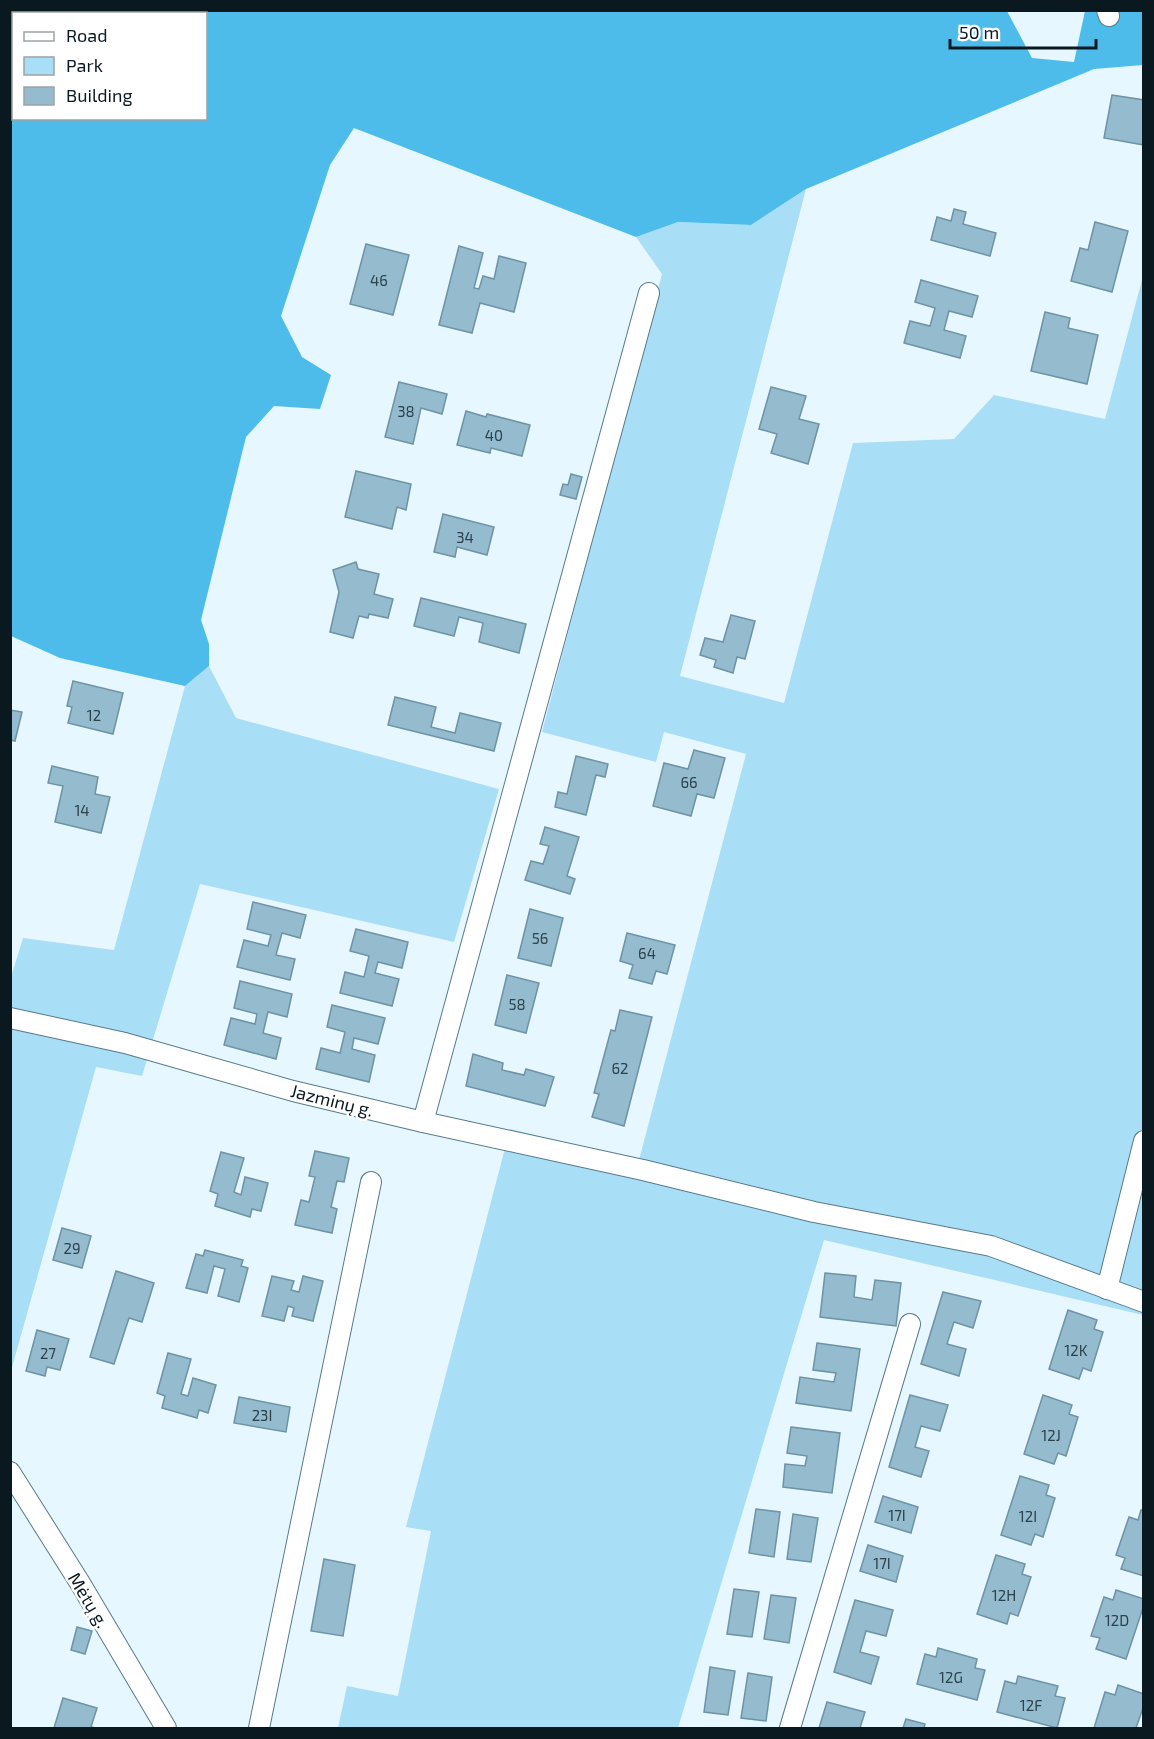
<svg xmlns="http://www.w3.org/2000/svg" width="1154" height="1739" font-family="'Exo 2',sans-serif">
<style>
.green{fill:#a9def7}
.forest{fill:#4ebcea;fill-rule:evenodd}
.building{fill:#94bbce;stroke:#6d93a5;stroke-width:1.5}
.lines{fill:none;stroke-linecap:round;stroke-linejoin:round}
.minor-casing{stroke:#567b8c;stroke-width:22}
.minor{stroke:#fff;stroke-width:20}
.labels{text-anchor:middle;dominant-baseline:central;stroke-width:5;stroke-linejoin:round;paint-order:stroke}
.number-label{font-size:15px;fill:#2c424c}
.street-label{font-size:18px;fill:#0a1920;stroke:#fff}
</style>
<rect width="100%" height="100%" fill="#e7f7ff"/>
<!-- green -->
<g class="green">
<path d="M806 189 680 676 784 703 853 443 954 439 994 395 1105 419 1143 276V1315L824 1240 678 1728H338L347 1686 398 1696 431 1531 406 1527 510 1129 639 1160 746 754 664 732 656 762 542 732 662 274 636 237 678 222 751 225Z"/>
<path d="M209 666 236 718 499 789 454 942 200 884 142 1076 96 1067 11 1371V977L23 938 114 950 185 686Z"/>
</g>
<!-- forest -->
<path class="forest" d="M11 11H1007L1032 58 1074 62 1085 11H1143V65L1094 69 806 189 751 225 678 222 636 237 354 128 330 165 281 316 302 357 331 375 320 409 274 406 246 437 201 620 209 644V666L185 686 60 658 11 636ZM14 14H206V118H14Z"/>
<!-- building -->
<g class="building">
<path d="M1112 95 1144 100V145L1104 138Z"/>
<path d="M954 209 966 212 963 224 996 233 990 256 931 240 937 217 951 221Z"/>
<path d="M1095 222 1128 231 1112 292 1071 281 1080 248 1088 250Z"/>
<path d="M366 244 409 255 393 315 350 304Z"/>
<path d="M459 246 483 253 474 288 479 289 483 276 494 279 499 256 526 263 514 312 480 303 472 333 439 325Z"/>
<path d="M921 280 978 296 972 317 949 311 944 330 966 336 960 358 904 343 910 321 930 326 935 308 915 302Z"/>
<path d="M1045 312 1070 318 1068 328 1098 335 1087 384 1031 371Z"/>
<path d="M399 382 447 394 442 414 421 408 413 444 385 437Z"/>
<path d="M771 387 806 396 799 419 819 424 808 464 771 453 777 434 759 429Z"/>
<path d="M466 411 486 417 487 414 530 425 522 456 491 448 490 453 457 445Z"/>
<path d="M356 471 411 484 406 510 397 507 392 529 345 517Z"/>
<path d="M571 474 582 477 576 499 560 495 563 484 568 485Z"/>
<path d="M443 514 494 527 487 555 457 547 455 557 434 552Z"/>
<path d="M356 562 358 569 379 574 374 594 393 599 388 618 369 614 368 618 359 616 353 638 330 632 339 592 333 570Z"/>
<path d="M421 598 526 624 519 653 479 642 483 623 459 617 454 636 414 626Z"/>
<path d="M731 615 755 621 745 659 737 657 733 673 714 667 716 660 700 655 705 638 723 642Z"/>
<path d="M73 681 123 693 113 734 68 723 72 707 67 706Z"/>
<path d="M395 697 436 707 431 727 455 733 460 713 501 723 494 751 388 725Z"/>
<path d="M10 710 22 712 15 741 10 740Z"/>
<path d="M694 750 725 758 714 798 697 794 691 816 653 806 664 763 688 769Z"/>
<path d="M576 756 608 764 605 777 596 775 586 815 555 807 558 792 567 794Z"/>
<path d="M52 766 98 777 95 794 110 797 101 833 55 822 63 786 48 783Z"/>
<path d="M545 827 579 837 567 876 575 879 570 894 525 880 531 861 543 864 549 846 540 844Z"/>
<path d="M253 902 306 915 300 938 282 933 276 955 295 959 290 980 237 967 244 940 268 946 271 935 247 929Z"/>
<path d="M530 909 563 918 551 966 518 958Z"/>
<path d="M356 929 408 942 402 968 378 962 375 973 399 979 392 1006 340 993 345 972 364 977 369 956 350 951Z"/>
<path d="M627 933 675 945 667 974 656 971 652 984 629 978 633 965 620 961Z"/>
<path d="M507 975 539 983 526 1033 495 1025Z"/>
<path d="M240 981 292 994 287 1017 268 1012 263 1033 281 1038 276 1059 224 1045 231 1018 255 1024 257 1014 234 1008Z"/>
<path d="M332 1005 385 1018 378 1044 354 1038 352 1049 375 1055 369 1082 316 1069 321 1048 340 1053 345 1032 327 1027Z"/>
<path d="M620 1010 652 1017 624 1126 592 1117 599 1094 594 1093 611 1030 615 1031Z"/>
<path d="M473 1054 503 1063 502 1070 524 1075 526 1069 554 1077 545 1106 466 1086Z"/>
<path d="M315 1151 349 1158 344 1182 337 1181 331 1207 337 1209 332 1233 295 1225 301 1200 309 1202 315 1177 309 1176Z"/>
<path d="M221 1152 244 1158 234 1192 241 1195 245 1177 268 1183 261 1211 252 1209 250 1217 215 1206 218 1194 210 1191Z"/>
<path d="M62 1228 91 1236 82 1268 53 1260Z"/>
<path d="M205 1250 243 1260 241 1266 248 1268 239 1302 218 1296 225 1269 214 1266 207 1293 186 1288 196 1254 203 1256Z"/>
<path d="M116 1271 154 1283 142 1322 129 1318 114 1364 90 1357Z"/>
<path d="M825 1273 856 1276 854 1297 872 1300 875 1280 901 1283 896 1326 820 1317Z"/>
<path d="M272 1276 294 1281 291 1290 299 1292 303 1276 323 1281 313 1321 292 1316 294 1308 288 1306 284 1321 262 1316Z"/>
<path d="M943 1292 981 1301 973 1328 954 1322 947 1344 966 1349 959 1376 921 1364Z"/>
<path d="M1068 1310 1097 1320 1094 1329 1103 1332 1091 1371 1083 1368 1079 1379 1049 1369Z"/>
<path d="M37 1330 69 1339 60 1370 47 1367 45 1376 26 1371Z"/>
<path d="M817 1343 860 1349 851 1411 796 1403 800 1377 834 1382 836 1373 813 1370Z"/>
<path d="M168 1353 191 1359 181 1394 188 1396 193 1378 216 1385 208 1413 199 1410 197 1418 162 1408 165 1396 157 1393Z"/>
<path d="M910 1395 948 1405 940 1431 921 1426 915 1447 929 1451 921 1477 889 1467Z"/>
<path d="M1043 1395 1072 1405 1069 1414 1078 1417 1066 1456 1058 1453 1054 1464 1024 1454Z"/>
<path d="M239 1397 290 1407 286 1432 234 1423Z"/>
<path d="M791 1427 840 1433 832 1493 783 1487 785 1464 805 1466 807 1456 787 1453Z"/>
<path d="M1020 1476 1049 1485 1046 1495 1055 1498 1043 1537 1035 1534 1031 1545 1001 1535Z"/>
<path d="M883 1496 918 1507 911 1533 875 1522Z"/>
<path d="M756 1509 780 1512 774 1557 749 1553Z"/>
<path d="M1141 1510 1144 1511V1576L1121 1569 1125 1558 1116 1555 1129 1517 1138 1520Z"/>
<path d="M793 1514 818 1518 811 1562 787 1559Z"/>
<path d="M868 1545 903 1556 896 1582 860 1571Z"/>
<path d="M996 1555 1025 1564 1022 1574 1031 1577 1018 1616 1010 1613 1007 1624 977 1614Z"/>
<path d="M324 1559 355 1565 343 1636 311 1631Z"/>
<path d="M734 1589 759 1592 752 1637 727 1634Z"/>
<path d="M1116 1590 1144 1599V1605L1126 1659 1096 1649 1100 1638 1091 1636 1104 1597 1113 1600Z"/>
<path d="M771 1595 796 1598 789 1643 764 1639Z"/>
<path d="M855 1600 893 1610 886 1636 866 1631 860 1652 879 1657 871 1684 834 1672Z"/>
<path d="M77 1627 92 1631 85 1654 71 1650Z"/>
<path d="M938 1648 977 1659 975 1668 985 1670 977 1700 917 1684 925 1654 936 1657Z"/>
<path d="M710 1667 735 1671 728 1715 704 1712Z"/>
<path d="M748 1673 772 1677 766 1721 741 1718Z"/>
<path d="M1018 1676 1058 1686 1055 1696 1065 1698 1057 1728 997 1712 1005 1681 1016 1684Z"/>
<path d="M1118 1685 1144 1694V1705L1136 1728H1094L1105 1692 1115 1695Z"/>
<path d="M63 1698 97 1708 91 1727 96 1728H54Z"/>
<path d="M827 1702 865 1712 860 1728H819Z"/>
<path d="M906 1719 925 1724 924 1728H903Z"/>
</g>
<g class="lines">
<defs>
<g id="minor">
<path d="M1107 10 1109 16"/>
<path d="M10 1018 125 1043 293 1091 423 1122 643 1170 814 1212 991 1246 1144 1302"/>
<path d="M423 1122 649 293"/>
<path d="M1107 1289 1144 1141"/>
<path d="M10 1472 80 1583 166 1728"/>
<path d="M259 1728 371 1182"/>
<path d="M790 1728 910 1324"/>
</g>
</defs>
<!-- minor casing -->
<use href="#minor" class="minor-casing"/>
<!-- minor -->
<use href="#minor" class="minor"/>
</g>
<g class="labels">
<!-- number labels -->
<g class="number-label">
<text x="379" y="280">46</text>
<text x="406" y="411">38</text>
<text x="494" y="435">40</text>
<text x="465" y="537">34</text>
<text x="94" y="715">12</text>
<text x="689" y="782">66</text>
<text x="82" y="810">14</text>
<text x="540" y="938">56</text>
<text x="647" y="953">64</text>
<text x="517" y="1004">58</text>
<text x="620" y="1068">62</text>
<text x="72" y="1248">29</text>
<text x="1076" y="1350">12K</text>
<text x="48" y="1353">27</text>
<text x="262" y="1415">23I</text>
<text x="1051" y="1435">12J</text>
<text x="897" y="1515">17I</text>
<text x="1028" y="1516">12I</text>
<text x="882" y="1563">17I</text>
<text x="1004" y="1595">12H</text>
<text x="1117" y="1620">12D</text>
<text x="951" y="1677">12G</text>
<text x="1031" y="1705">12F</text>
</g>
<!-- street labels -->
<g class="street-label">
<text transform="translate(332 1100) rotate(14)">Jazminų g.</text>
<text transform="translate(89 1600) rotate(59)">Mėtų g.</text>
</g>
</g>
<!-- border -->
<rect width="1154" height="1739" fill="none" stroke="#0a1920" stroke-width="24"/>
<!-- legend -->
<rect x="12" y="12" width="195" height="108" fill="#ffffff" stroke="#9da3a6" stroke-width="1.5"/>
<rect x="24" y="32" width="30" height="9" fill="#ffffff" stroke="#9da3a6" stroke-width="1.5"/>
<text x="66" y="42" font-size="18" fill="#0a1920">Road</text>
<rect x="24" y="57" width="30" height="18" fill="#a9def7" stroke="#9da3a6" stroke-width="1.5"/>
<text x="66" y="72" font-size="18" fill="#0a1920">Park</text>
<rect x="24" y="87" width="30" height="18" fill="#94bbce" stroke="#9da3a6" stroke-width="1.5"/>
<text x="66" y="102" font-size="18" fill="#0a1920">Building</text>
<!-- scale -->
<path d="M950 39v9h146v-9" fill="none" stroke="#0a1920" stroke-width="3"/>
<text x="959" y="39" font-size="18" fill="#0a1920" stroke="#ffffff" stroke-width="4.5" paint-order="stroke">50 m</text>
</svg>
